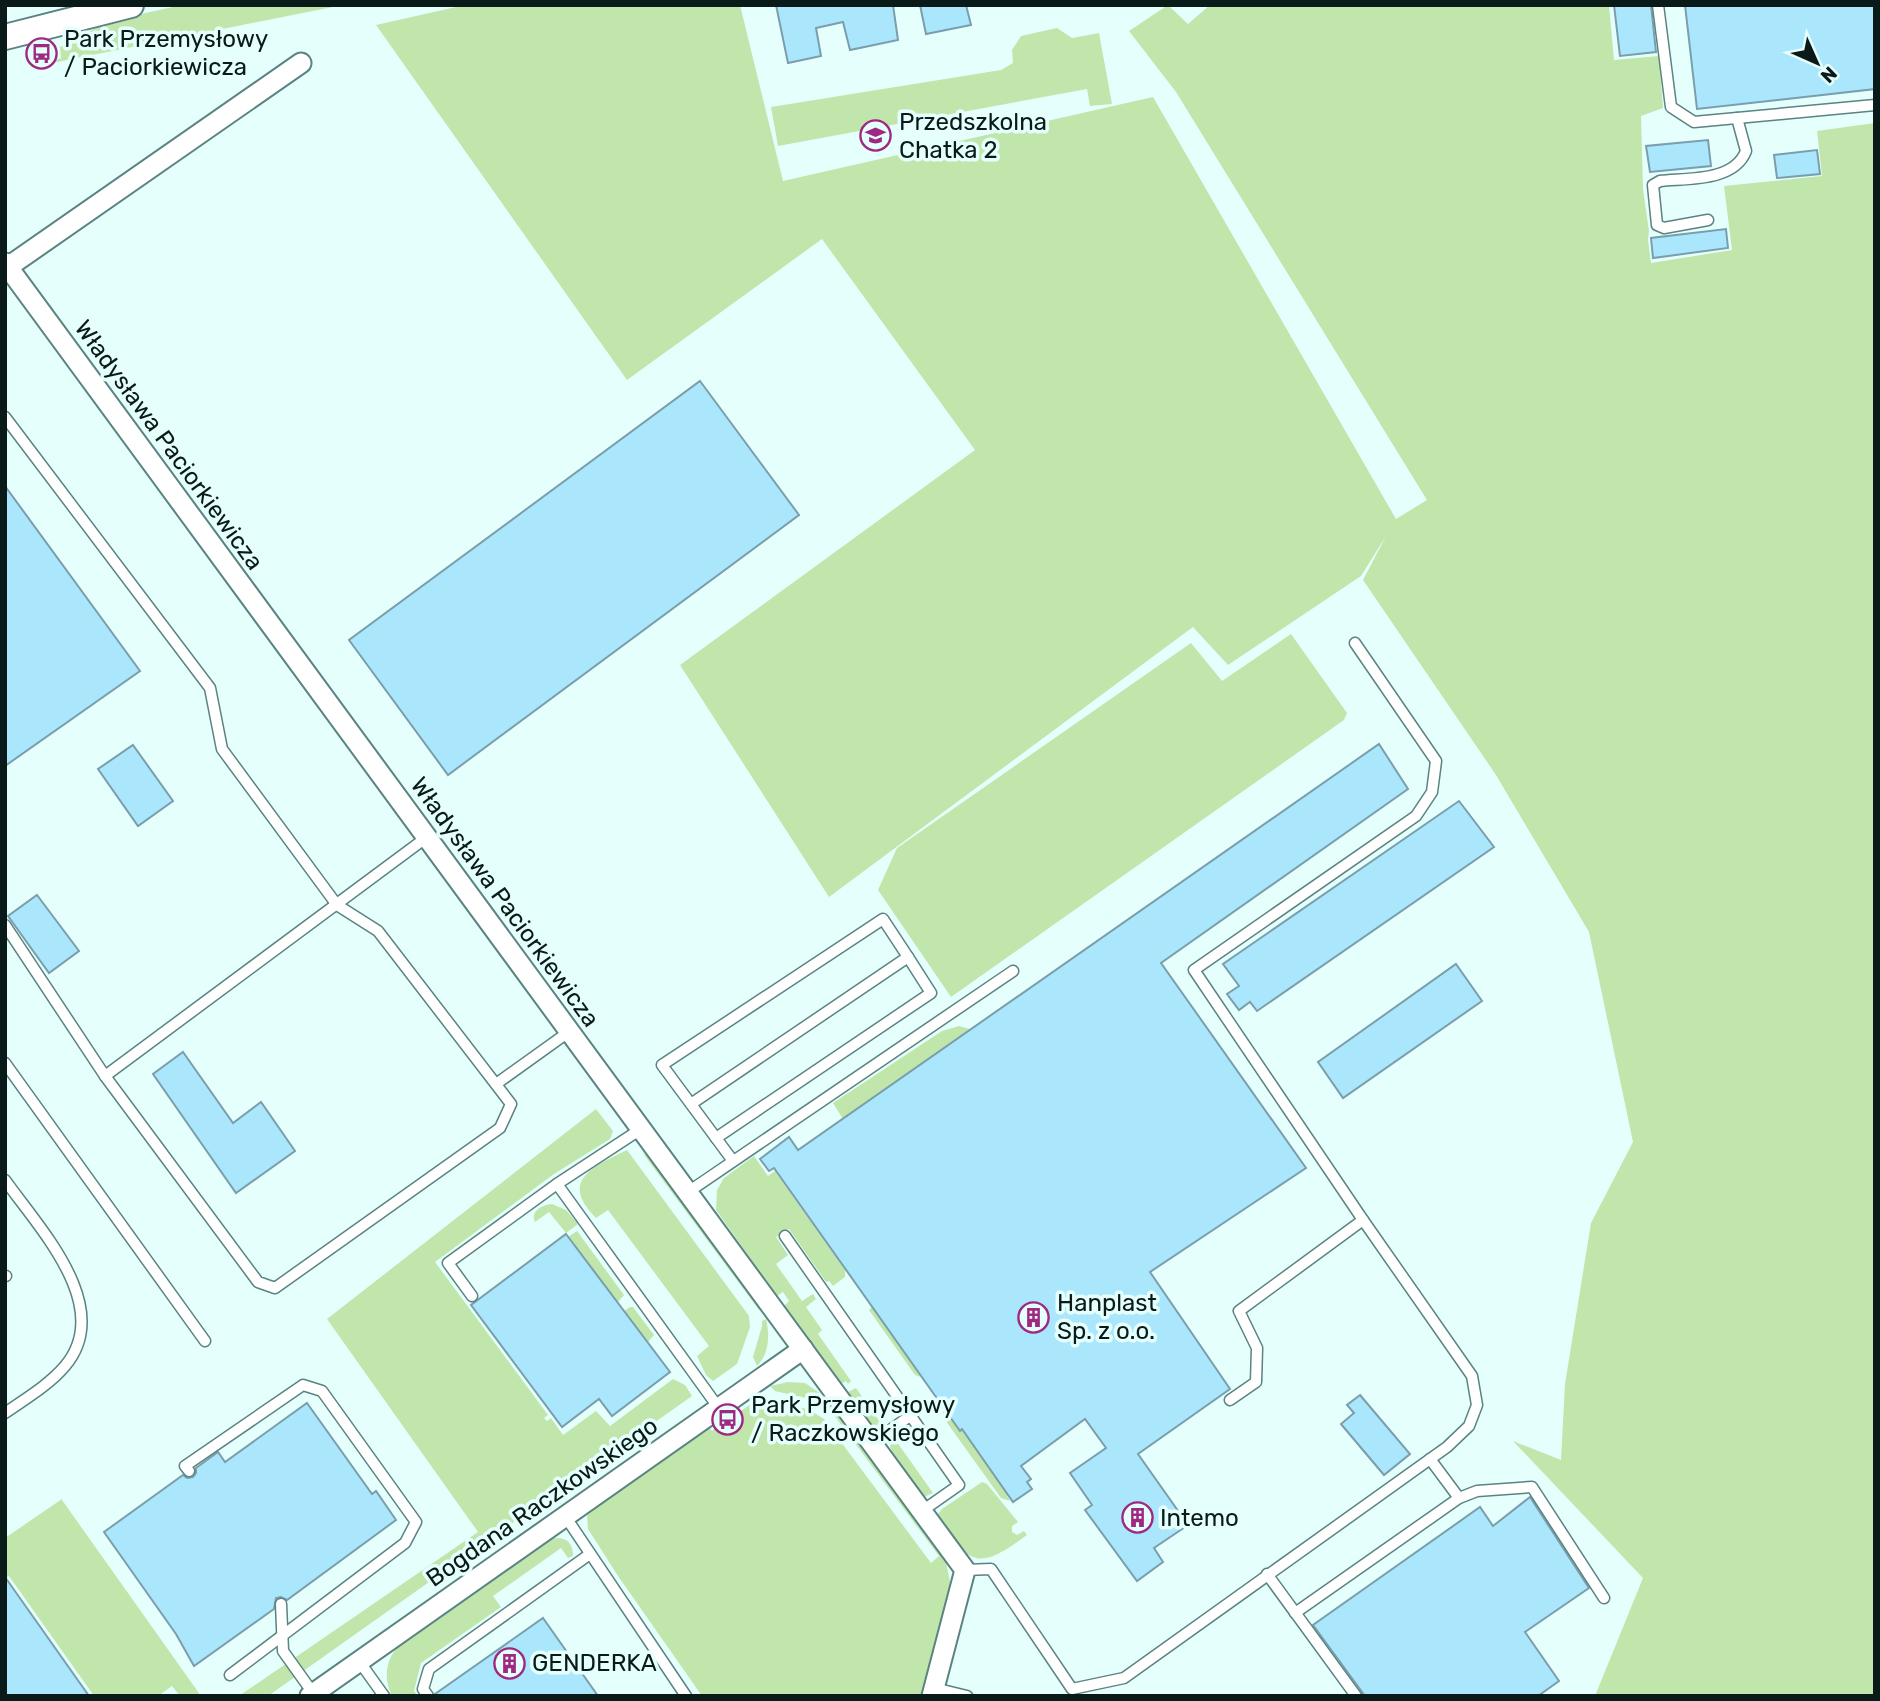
<svg xmlns="http://www.w3.org/2000/svg" width="1880" height="1701" font-family="Rubik,sans-serif">
<style>
.green{fill:#c1e6ab}
.building{fill:#abe7fc;stroke:#7a9eac;stroke-width:2}
.lines{fill:none;stroke-linecap:round;stroke-linejoin:round}
.service-casing{stroke:#5a8381;stroke-width:13}
.minor-casing{stroke:#5a8381;stroke-width:23}
.tertiary-casing{stroke:#5a8381;stroke-width:28}
.service{stroke:#fff;stroke-width:10}
.minor{stroke:#fff;stroke-width:19}
.tertiary{stroke:#fff;stroke-width:24}
.labels{text-anchor:middle;dominant-baseline:central;stroke-width:7;stroke-linejoin:round;paint-order:stroke}
.poi-label{font-size:24px;fill:#091a19;stroke:#e5fffd;text-anchor:start}
.street-label{font-size:24px;fill:#091a19;stroke:#e5fffd}
</style>
<rect width="100%" height="100%" fill="#e5fffd"/>
<!-- green -->
<g class="green">
<path d="M182 5H343L47 64 49 58 51 62 61 58 60 47 109 21Z"/>
<path d="M465 5H740L783 181 1153 97 1396 519 1427 500 1176 92 1129 31 1168 5 1188 24 1210 5H1609L1614 60 1659 56 1663 108 1641 116 1643 189 1649 231 1648 240 1651 263 1732 250 1724 186 1822 176 1817 131 1875 123V1696H1595L1643 1578 1513 1441 1561 1460 1565 1384 1591 1223 1633 1142 1589 932 1496 775 1363 580 1386 536 1361 576 1228 665 1193 627 829 897 680 665 975 450 822 239 627 380 376 25Z"/>
<path d="M1057 28 1072 38 1099 33 1112 104 1090 106 1087 89 778 146 771 107 1001 70 1013 63 1012 50 1021 36Z"/>
<path d="M1291 634 1347 713 1344 720 951 997 878 890 897 848 1191 643 1222 681Z"/>
<path d="M959 1026 970 1029 843 1119 833 1103 942 1031Z"/>
<path d="M596 1109 613 1131 610 1139 554 1174 435 1262 548 1415 544 1418 547 1421 551 1418 563 1435 596 1411 610 1426 673 1379 685 1385 692 1396 268 1696H239L478 1532 327 1319Z"/>
<path d="M627 1150 749 1316 750 1327 737 1364 713 1381 706 1375 697 1356 709 1346 608 1210 596 1218C559 1181 592 1167 627 1150Z"/>
<path d="M642 1152 650 1158 761 1309 759 1310Z"/>
<path d="M754 1156 768 1176 775 1171 845 1270V1277L833 1286 829 1281 826 1282 789 1229 776 1237 788 1255 776 1264 802 1301 813 1294 816 1299 806 1307 822 1330 818 1334 851 1381 848 1384 846 1381 841 1384 784 1306 789 1301 783 1292 777 1296 716 1210 717 1190 724 1178Z"/>
<path d="M552 1204 566 1210 578 1224 566 1233 549 1212 535 1222C530 1211 542 1205 552 1204Z"/>
<path d="M577 1231 624 1295 617 1303 568 1237Z"/>
<path d="M630 1307H633L654 1335 648 1342 624 1311Z"/>
<path d="M872 1307 921 1377 915 1375 869 1310Z"/>
<path d="M766 1319C770 1336 769 1354 757 1366L753 1357 762 1326V1321Z"/>
<path d="M788 1382 805 1383 824 1396 818 1401 775 1391 770 1386Z"/>
<path d="M856 1388 877 1418 881 1419 885 1425 875 1426 870 1423 848 1392Z"/>
<path d="M758 1399 808 1409 824 1419 931 1563 939 1556 828 1407 832 1405 946 1562 950 1582 949 1594 923 1696H702L618 1576 588 1529 587 1516 594 1507 709 1427 712 1431Z"/>
<path d="M943 1408 959 1431 962 1429 1008 1495 1007 1496 1010 1501 1001 1498 943 1417Z"/>
<path d="M894 1438 933 1493 924 1497 892 1452 890 1446Z"/>
<path d="M982 1482 987 1484 1018 1522 1012 1526V1532L1017 1535 1024 1531 1027 1535C978 1571 969 1567 938 1514L942 1509Z"/>
<path d="M62 1499V1500L201 1696H180L172 1686 158 1696H94L9 1576 5 1578V1538Z"/>
<path d="M554 1538C567 1537 573 1543 573 1556L568 1558 561 1548 493 1596 501 1607 421 1663 414 1691 418 1696H392C384 1680 385 1663 396 1649Z"/>
</g>
<!-- building -->
<g class="building">
<path d="M776 5H893L898 40 850 50 843 22 816 28 821 56 788 63Z"/>
<path d="M920 5H966L971 25 926 34Z"/>
<path d="M1614 5H1651L1656 52 1620 56Z"/>
<path d="M1685 5H1875V89L1697 109Z"/>
<path d="M1708 140 1711 166 1650 172 1646 146Z"/>
<path d="M1817 150 1820 174 1777 178 1774 155Z"/>
<path d="M1726 229 1728 248 1653 258 1651 238Z"/>
<path d="M700 381 799 515 448 775 349 640Z"/>
<path d="M5 486 140 671 5 766Z"/>
<path d="M1379 744 1408 789 1161 963 1306 1168 1150 1272 1230 1389 1138 1454 1188 1525 1154 1548 1163 1562 1137 1581 1085 1510 1092 1505 1070 1473 1106 1448 1085 1419 1021 1466 1031 1479 1027 1482 1032 1489 1013 1502 962 1429 960 1431 774 1168 769 1171 760 1159 789 1137 798 1150Z"/>
<path d="M133 745 173 801 138 826 98 769Z"/>
<path d="M1459 801 1494 847 1257 1011 1250 1002 1239 1010 1227 994 1239 986 1223 964Z"/>
<path d="M37 895 79 951 49 973 8 916Z"/>
<path d="M1456 964 1482 1001 1343 1098 1318 1062Z"/>
<path d="M183 1052 233 1123 261 1102 295 1151 236 1193 153 1074Z"/>
<path d="M566 1234 670 1372 612 1416 599 1399 562 1427 471 1305Z"/>
<path d="M1360 1395 1410 1454 1384 1475 1341 1424 1354 1413 1347 1405Z"/>
<path d="M307 1403 372 1494 376 1491 396 1520 287 1600 281 1597 276 1598 274 1609 194 1666 176 1634 104 1532 183 1475 187 1478 193 1477 196 1473V1468L218 1452 225 1462Z"/>
<path d="M1530 1497 1589 1588 1525 1632 1559 1681 1538 1696H1365L1313 1625 1480 1507 1493 1526Z"/>
<path d="M5 1577 89 1696H5Z"/>
<path d="M543 1618 598 1696H435V1694Z"/>
</g>
<g class="lines">
<defs>
<g id="service">
<path d="M1658 5 1671 107 1694 122 1875 105"/>
<path d="M1708 220 1664 228 1657 225 1653 185 1660 181C1687 178 1734 182 1746 151L1737 118"/>
<path d="M5 417 210 688 222 749 337 905 378 931 511 1104 500 1128 275 1288 258 1282 105 1076"/>
<path d="M5 925 105 1076 427 837"/>
<path d="M5 1063 205 1341"/>
<path d="M496 1084 570 1031"/>
<path d="M691 1104 908 957 883 919 662 1065 733 1161"/>
<path d="M716 1138 931 993 908 957"/>
<path d="M5 1180C39 1228 115 1307 65 1366 49 1385 25 1399 5 1413"/>
<path d="M557 1184 718 1407"/>
<path d="M688 1192 1013 971"/>
<path d="M785 1236 959 1485 922 1511"/>
<path d="M5 1276H6"/>
<path d="M472 1296 448 1263 557 1184 641 1129"/>
<path d="M1230 1400 1256 1382 1257 1348 1239 1311 1363 1220"/>
<path d="M872 1443 910 1416"/>
<path d="M1430 1459 1459 1498 1477 1491 1532 1487 1604 1598"/>
<path d="M189 1471 185 1466 303 1385 322 1391 416 1522 405 1543 230 1675"/>
<path d="M565 1516 686 1696"/>
<path d="M965 1570 991 1569 1072 1689 1124 1678 1447 1447 1469 1426 1477 1405 1472 1376 1363 1220 1194 970 1416 816 1432 792 1436 761 1355 643"/>
<path d="M1267 1574 1356 1696"/>
<path d="M281 1604 283 1651 313 1693"/>
<path d="M1295 1613 1459 1498"/>
<path d="M359 1661 384 1696"/>
<path d="M934 1688 967 1696"/>
<path d="M428 1696 423 1689 429 1669 590 1554"/>
</g>
<g id="minor">
<path d="M5 263 965 1570 932 1696"/>
<path d="M5 269 301 63"/>
<path d="M310 1696 803 1349"/>
</g>
<path id="tertiary" d="M5 37 131 5"/>
</defs>
<!-- service casing -->
<use href="#service" class="service-casing"/>
<!-- minor casing -->
<use href="#minor" class="minor-casing"/>
<!-- tertiary casing -->
<use href="#tertiary" class="tertiary-casing"/>
<!-- service -->
<use href="#service" class="service"/>
<!-- minor -->
<use href="#minor" class="minor"/>
<!-- tertiary -->
<use href="#tertiary" class="tertiary"/>
</g>
<!-- icons -->
<defs>
<symbol id="bus-ring" viewBox="-11 -11 22 22"><circle r="9.5" fill="#e5fffd" stroke="#9f2881" stroke-width="1.5"/><path d="M-5-6H5V4H4V6H2V4H-2V6H-4V4H-5ZM-3.5-4V0h7V-4ZM-3.5 1.2v1.5H-2V1.2ZM2 1.2v1.5H3.5V1.2Z" fill="#9f2881"/></symbol>
<symbol id="school-ring" viewBox="-11 -11 22 22"><circle r="9.5" fill="#e5fffd" stroke="#9f2881" stroke-width="1.5"/><path d="M0-5L7-2L0 1L-7-2ZM-4 1L0 2.5L4 1V4Q0 6-4 4Z" fill="#9f2881"/></symbol>
<symbol id="building-ring" viewBox="-11 -11 22 22"><circle r="9.5" fill="#e5fffd" stroke="#9f2881" stroke-width="1.5"/><path d="M-4-6H4V6H1V3H-1V6H-4ZM-2.5-4.3h1.7v1.8h-1.7ZM.8-4.3h1.7v1.8H.8ZM-2.5-1h1.7V.8h-1.7ZM.8-1h1.7V.8H.8Z" fill="#9f2881"/></symbol>
</defs>
<g fill-rule="evenodd">
<use href="#bus-ring" x="24" y="36" width="35" height="35"/>
<use href="#school-ring" x="858" y="118" width="35" height="35"/>
<use href="#building-ring" x="1016" y="1300" width="35" height="35"/>
<use href="#bus-ring" x="710" y="1402" width="35" height="35"/>
<use href="#building-ring" x="1120" y="1500" width="35" height="35"/>
<use href="#building-ring" x="492" y="1646" width="35" height="35"/>
</g>
<g class="labels">
<!-- poi labels -->
<g class="poi-label">
<text x="64" y="39">Park Przemysłowy<tspan x="64" dy="28">/ Paciorkiewicza</tspan></text>
<text x="899" y="122">Przedszkolna<tspan x="899" dy="28">Chatka 2</tspan></text>
<text x="1057" y="1303">Hanplast<tspan x="1057" dy="28">Sp. z o.o.</tspan></text>
<text x="751" y="1405">Park Przemysłowy<tspan x="751" dy="28">/ Raczkowskiego</tspan></text>
<text x="1160" y="1518">Intemo</text>
<text x="532" y="1663">GENDERKA</text>
</g>
<!-- street labels -->
<g class="street-label">
<text transform="translate(169 445) rotate(54)">Władysława Paciorkiewicza</text>
<text transform="translate(505 902) rotate(54)">Władysława Paciorkiewicza</text>
<text transform="translate(542 1502) rotate(-35)">Bogdana Raczkowskiego</text>
</g>
</g>
<!-- border -->
<rect width="1880" height="1701" fill="none" stroke="#091a19" stroke-width="14"/>
<!-- north arrow -->
<g transform="translate(1817 63) rotate(135)" stroke="#e5fffd" stroke-width="5" paint-order="stroke">
<path d="M0-5L12 26L0 18L-12 26Z" fill="#091a19"/>
<text y="-10" font-size="19" font-weight="bold" text-anchor="middle" fill="#091a19">N</text>
</g>
</svg>
